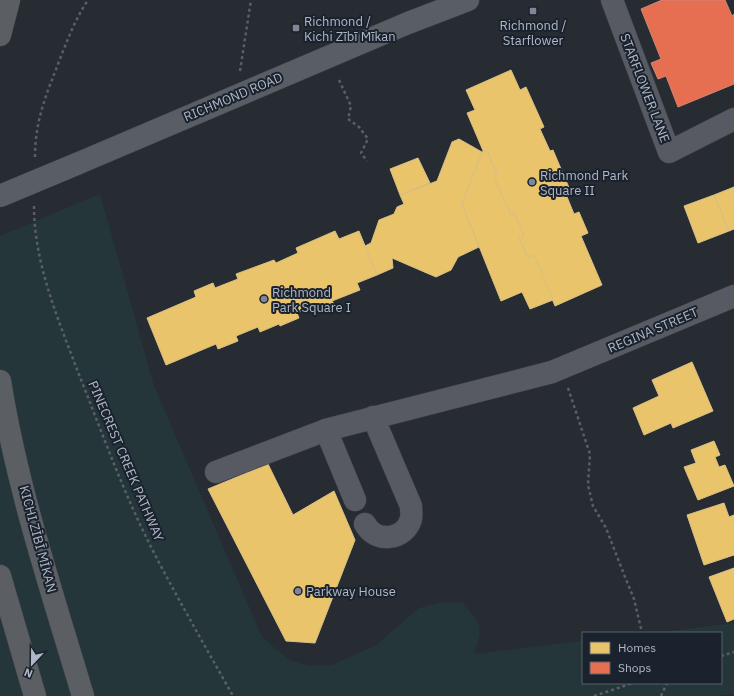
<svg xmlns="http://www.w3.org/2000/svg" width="734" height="696" font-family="'IBM Plex Sans',sans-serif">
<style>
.green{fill:#243639}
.homes{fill:#e9c46a;stroke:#d8c086}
.shops{fill:#e76f51;stroke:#d68574}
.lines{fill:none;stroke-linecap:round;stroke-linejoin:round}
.minor-casing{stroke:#45484e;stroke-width:23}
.major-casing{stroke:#444850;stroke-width:23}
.highway-casing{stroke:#44474f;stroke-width:23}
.path{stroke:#5a5e65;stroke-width:2.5;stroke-dasharray:3 3;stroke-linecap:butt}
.minor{stroke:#575a62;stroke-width:22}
.major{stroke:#595d64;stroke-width:22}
.highway{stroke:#5b5e62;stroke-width:22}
.major-bridge-casing{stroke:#444850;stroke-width:23;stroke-linecap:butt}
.major-bridge{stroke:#595d64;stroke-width:22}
.poi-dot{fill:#808693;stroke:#1a222e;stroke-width:1.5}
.labels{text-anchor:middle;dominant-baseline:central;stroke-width:4;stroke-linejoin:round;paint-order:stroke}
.poi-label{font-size:13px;fill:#b0b7c6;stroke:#1a222e;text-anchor:start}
.street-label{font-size:13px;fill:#b0b7c6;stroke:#1a222e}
</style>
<rect width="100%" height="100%" fill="#272c33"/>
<!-- green -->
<path class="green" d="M100 194 154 386 262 637 289 660 309 666 332 665 375 646 419 608 441 602 462 603C483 625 483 627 474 654L583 641V683H721V633H654L734 623V694L714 696H0V236Z"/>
<!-- homes -->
<g class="homes">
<path d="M511 70 520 90 526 87 544 127 540 129 550 151 553 150 570 190 565 192 574 214 579 212 588 233 581 236 602 285 555 306 534 255 528 258 519 238 524 236 515 214 511 215 493 175 497 174 487 151 484 153 467 113 475 110 466 90Z"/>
<path d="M459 139 482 152 462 204 479 247 458 257 451 270 436 277 392 258 393 268 377 275 365 246 371 243 379 220 394 214 397 207 404 204 400 195 437 181 452 142Z"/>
<path d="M487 151 497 174 493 175 511 215 515 214 524 236 519 238 528 258 534 255 553 300 530 309 522 292 501 301 462 204 482 152Z"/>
<path d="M418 158 430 183 400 195 390 169Z"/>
<path d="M734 187V229L729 231 714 195Z"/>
<path d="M714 195 729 231 698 243 684 206Z"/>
<path d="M335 231 339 239 359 231 377 275 357 283 360 290 332 301 334 304 322 309 320 304 297 313 299 318 280 326 279 324 260 332 258 327 236 336 238 341 218 349 216 344 166 365 147 318 196 297 194 291 213 283 215 288 238 279 236 274 274 260 276 263 298 253 296 248Z"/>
<path d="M692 362 713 411 673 428 671 423 644 435 633 408 659 396 652 380Z"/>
<path d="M714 441 720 455 715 457 719 467 725 465 734 486 698 500 684 467 696 463 691 450Z"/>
<path d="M268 464 293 515 334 491 355 540 315 643 286 641 208 489Z"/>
<path d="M724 503 729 517 734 515V555L704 565 687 515Z"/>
<path d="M734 568V619L727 622 709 577Z"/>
</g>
<!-- shops -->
<path class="shops" d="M662 0H725L732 16 734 14V84L678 107 666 76 658 79 651 63 661 59 641 9Z"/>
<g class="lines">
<defs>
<g id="minor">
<path d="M612 0 669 152 734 119"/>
<path d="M326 430 355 500"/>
<path d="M216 472 326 430 552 372 734 296"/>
<path d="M365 524C376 544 405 540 411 519 412 516 411 510 411 506L373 417"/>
</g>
<path id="major" d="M79 163 408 23 468 0"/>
<g id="highway">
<path d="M0 35 9 0"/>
<path d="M0 381C17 488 52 592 83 696"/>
<path d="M0 576 35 696"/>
</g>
</defs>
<!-- minor casing -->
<use href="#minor" class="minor-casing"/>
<!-- major casing -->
<use href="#major" class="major-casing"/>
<!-- highway casing -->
<use href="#highway" class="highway-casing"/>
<!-- path -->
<g class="path">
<path d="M240 71 251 0"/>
<path d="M339 80 351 106 348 119 359 127 368 139 361 153 367 161"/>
<path d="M35 157C35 119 47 93 60 59 68 38 76 18 88 0"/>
<path d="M34 206C34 263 58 319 78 372 101 430 122 489 150 545 176 596 205 646 233 696"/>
<path d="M568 388 590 454 588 485 593 506 606 528 625 577 634 599 642 633"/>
<path d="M721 656 734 652"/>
<path d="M594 696 633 683"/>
<path d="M661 696 667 683"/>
</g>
<!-- minor -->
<use href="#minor" class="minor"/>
<!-- major -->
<use href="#major" class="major"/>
<!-- highway -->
<use href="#highway" class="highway"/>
<defs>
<path id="major-bridge" d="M0 196 79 163"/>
</defs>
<!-- major-bridge casing -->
<use href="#major-bridge" class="major-bridge-casing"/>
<!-- major-bridge -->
<use href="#major-bridge" class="major-bridge"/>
</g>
<!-- markers -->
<g class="poi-dot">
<rect x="529" y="7" width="8" height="8" rx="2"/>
<rect x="292" y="24" width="8" height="8" rx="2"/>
<circle cx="532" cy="182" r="4"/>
<circle cx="264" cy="299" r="4"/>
<circle cx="298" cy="591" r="4"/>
</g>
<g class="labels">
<!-- poi labels -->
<g class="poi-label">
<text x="304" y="21">Richmond /<tspan x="304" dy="15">Kichi Zībī Mīkan</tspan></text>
<text x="533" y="25" text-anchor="middle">Richmond /<tspan x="533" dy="15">Starflower</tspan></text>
<text x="540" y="175">Richmond Park<tspan x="540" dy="15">Square II</tspan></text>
<text x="272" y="292">Richmond<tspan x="272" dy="15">Park Square I</tspan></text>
<text x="306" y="591">Parkway House</text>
</g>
<!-- street labels -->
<g class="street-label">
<text transform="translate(645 88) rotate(69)">STARFLOWER LANE</text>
<text transform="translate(233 97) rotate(-23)">RICHMOND ROAD</text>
<text transform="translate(653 330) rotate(-23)">REGINA STREET</text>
<text transform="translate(126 461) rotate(67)">PINECREST CREEK PATHWAY</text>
<text transform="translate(38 539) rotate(75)">KICHI ZĪBĪ MĪKAN</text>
</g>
</g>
<!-- legend -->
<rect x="582" y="632" width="140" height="52" fill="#1a222e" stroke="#565e6b"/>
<rect x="590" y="642" width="20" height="12" fill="#e9c46a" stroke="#565e6b"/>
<text x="618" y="652" font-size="12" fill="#b0b7c6">Homes</text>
<rect x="590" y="662" width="20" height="12" fill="#e76f51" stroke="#565e6b"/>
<text x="618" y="672" font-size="12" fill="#b0b7c6">Shops</text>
<!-- north arrow -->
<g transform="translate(32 664) rotate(202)" stroke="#1a222e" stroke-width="3" paint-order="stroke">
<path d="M0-3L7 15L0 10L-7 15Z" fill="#b0b7c6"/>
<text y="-6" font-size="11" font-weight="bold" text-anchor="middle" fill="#b0b7c6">N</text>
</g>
</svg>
